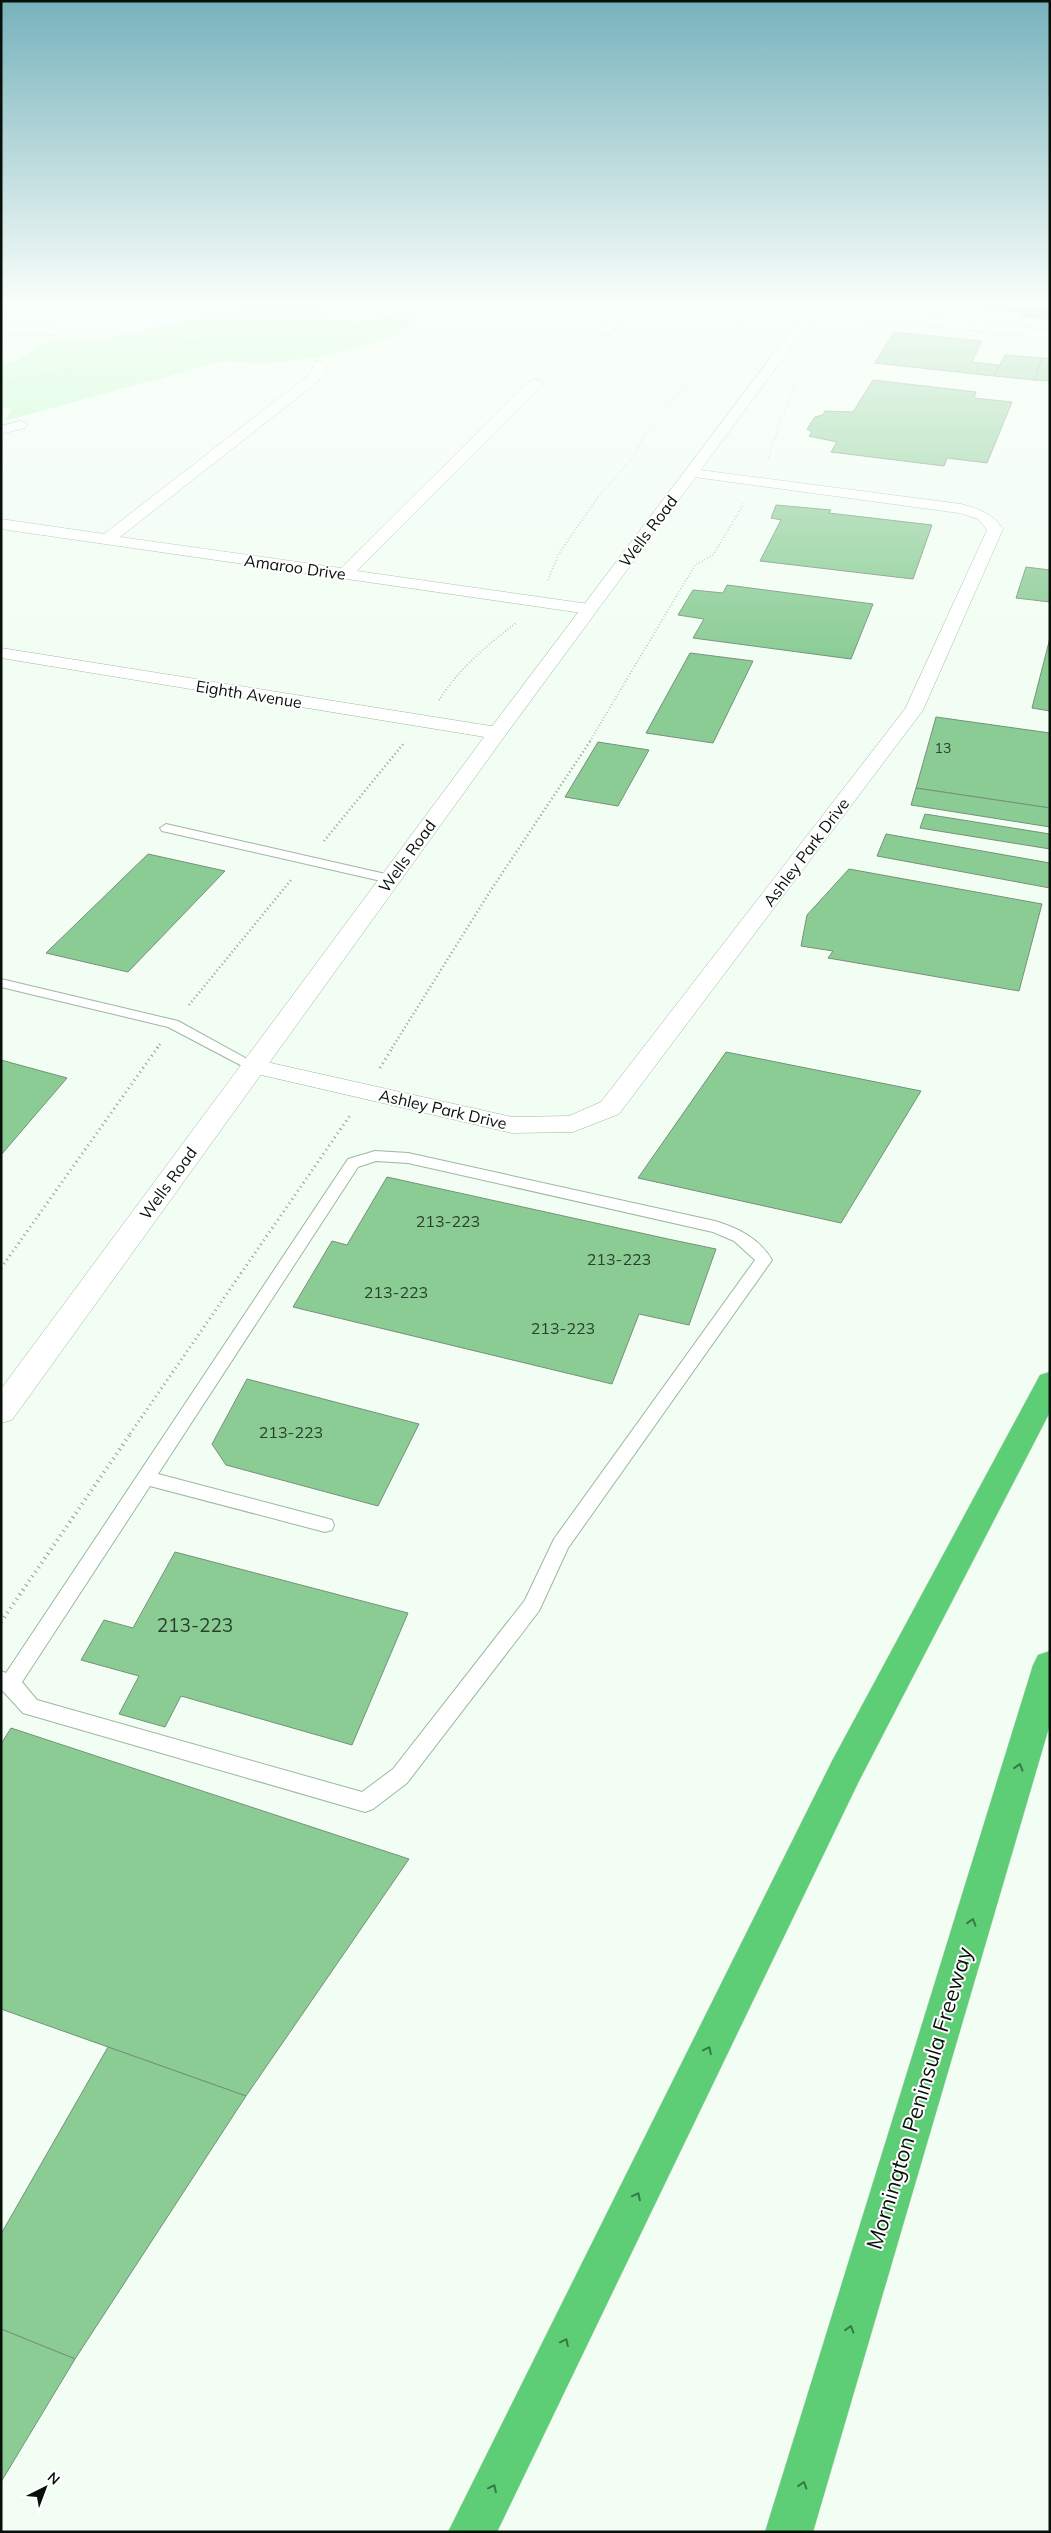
<svg xmlns="http://www.w3.org/2000/svg" width="1051" height="2533" font-family="Mulish,sans-serif">
<style>
.green{fill:#bdfac5}
.building{fill:#8acc94;stroke:#76917a}
.lines{fill:none;stroke-linecap:round;stroke-linejoin:round}
.service-casing{stroke:#9cb8a0;stroke-width:2}
.minor-casing{stroke:#9cb8a0;stroke-width:1}
.secondary-casing{stroke:#9cb8a0;stroke-width:1}
.motorway-casing{stroke:#d7d9d8;stroke-width:1}
.path-far4{stroke:#939e95;stroke-width:1;stroke-dasharray:0.5 2;stroke-linecap:butt}
.path-far3{stroke:#939e95;stroke-width:2;stroke-dasharray:0.5 2.5;stroke-linecap:butt}
.path-far2{stroke:#939e95;stroke-width:2.5;stroke-dasharray:1 3;stroke-linecap:butt}
.path-far1{stroke:#939e95;stroke-width:3;stroke-dasharray:1 4;stroke-linecap:butt}
.path{stroke:#939e95;stroke-width:4;stroke-dasharray:1 4.5;stroke-linecap:butt}
.service{fill:#fff;fill-rule:evenodd}
.minor{fill:#fff;fill-rule:evenodd}
.secondary{fill:#fff;fill-rule:evenodd}
.motorway{fill:#5dce75;fill-rule:evenodd}
.oneway{stroke:#367944}
.labels{text-anchor:middle;dominant-baseline:central;stroke-width:4;stroke-linejoin:round;paint-order:stroke}
.far-number-label{font-size:14px;fill:#28402c}
.far-street-label{font-size:16px;fill:#071109;stroke:#fff}
.number-label{font-size:16px;fill:#28402c}
.near-number-label{font-size:19px;fill:#28402c}
.near-street-label{font-size:22px;fill:#071109;stroke:#fff}
</style>
<rect width="100%" height="100%" fill="#f2fef3"/>
<!-- green -->
<path class="green" d="M249 304H320L317 317 360 322 402 313 415 320 393 337 328 356 264 364 223 361 5 421 11 409 1 408V365L14 362 42 344 63 337 96 340 239 310Z"/>
<!-- building -->
<g class="building">
<path d="M990 304H1027L1024 312 988 309Z"/>
<path d="M1027 304H1050V319L1022 316Z"/>
<path d="M894 332 982 341 972 362 999 365 994 376 875 363Z"/>
<path d="M1005 355 1042 358 1034 380 994 376Z"/>
<path d="M1042 358 1050 359V381L1034 380Z"/>
<path d="M873 380 976 392 974 398 1012 402 987 463 947 458 944 466 831 452 837 442 809 436 812 432 807 429 815 417 823 415 825 411 853 412Z"/>
<path d="M776 505 831 510 829 513 932 525 913 579 760 561 781 520 771 518Z"/>
<path d="M1026 567 1050 570V602L1016 598Z"/>
<path d="M727 585 873 604 851 659 693 638 704 619 678 615 693 590 723 593Z"/>
<path d="M1050 638V711L1032 708Z"/>
<path d="M690 653 753 661 713 743 646 733Z"/>
<path d="M936 717 1050 733V808L916 788Z"/>
<path d="M598 742 649 750 618 806 565 797Z"/>
<path d="M916 788 1050 808V827L911 805Z"/>
<path d="M925 814 1050 834V849L920 828Z"/>
<path d="M886 834 1050 863V888L877 856Z"/>
<path d="M148 854 225 871 128 972 46 953Z"/>
<path d="M849 869 1042 904 1019 991 828 958 833 951 801 946 807 915Z"/>
<path d="M726 1052 921 1091 841 1223 638 1178Z"/>
<path d="M1 1060 67 1078 1 1155Z"/>
<path d="M387 1177 668 1239 716 1249 689 1325 639 1314 612 1384 293 1307 332 1241 347 1245Z"/>
<path d="M247 1379 419 1424 378 1506 226 1465 212 1444Z"/>
<path d="M175 1552 408 1613 352 1745 181 1696 165 1727 119 1714 139 1676 81 1660 104 1620 133 1628Z"/>
<path d="M11 1728 409 1859 246 2096 1 2009V1744Z"/>
<path d="M108 2047 246 2096 75 2359 1 2329V2234Z"/>
<path d="M1 2329 75 2359 1 2482Z"/>
</g>
<g class="lines">
<defs>
<g id="service">
<path d="M166 824 390 875 396 879 390 883 162 831 160 828Z"/>
<path d="M1 979 178 1021 260 1066 258 1069H248L168 1027 1 987Z"/>
<path d="M375 1151 408 1153 715 1221C738 1228 759 1238 772 1260L568 1548 539 1611 407 1783 373 1809 365 1812 23 1713 1 1689V1671L6 1673 348 1159ZM376 1161 408 1163 713 1232 734 1241 755 1260 554 1539 525 1600 393 1769 362 1792 37 1700 22 1682 150 1486 325 1532 332 1530 334 1525 332 1520 325 1518 158 1474 358 1167Z"/>
</g>
<g id="minor">
<path d="M424 304H437L425 315H417L415 312Z"/>
<path d="M625 304H638L610 334H602L600 331 602 328Z"/>
<path d="M811 307 1050 330V338L807 314 805 311 807 308Z"/>
<path d="M1 325 55 327 61 331 55 335 1 333Z"/>
<path d="M319 361 325 365 326 372 315 384 120 537 341 568 531 380H541L543 383 541 386 357 571 589 604 595 605 597 609 595 613 589 614 1 529V519L104 534 305 378 312 371 314 362Z"/>
<path d="M20 421 25 422 27 425 25 428 1 434V426Z"/>
<path d="M692 469 961 504C979 509 992 513 1003 529L923 710 619 1114 573 1132 512 1133 244 1071 241 1066 244 1061 253 1059 512 1117 569 1116 601 1102 905 709 987 530 978 519 959 513 687 476 685 473 687 470Z"/>
<path d="M1 648 497 727 504 729 506 733 504 737 497 739 1 658Z"/>
</g>
<path id="secondary" d="M811 304H823L504 737 12 1420 1 1423V1389L490 729Z"/>
<g id="motorway">
<path d="M1050 1372V1412L858 1783 497 2532H448L832 1761 1040 1375Z"/>
<path d="M1050 1651V1724L813 2532H765L1033 1665 1038 1655Z"/>
</g>
</defs>
<!-- service casing -->
<use href="#service" class="service-casing"/>
<!-- minor casing -->
<use href="#minor" class="minor-casing"/>
<!-- secondary casing -->
<use href="#secondary" class="secondary-casing"/>
<!-- motorway casing -->
<use href="#motorway" class="motorway-casing"/>
<!-- path-far4 -->
<g class="path-far4">
<path d="M257 321 280 325 316 326 341 331 397 316"/>
<path d="M1 385 189 344 242 328 285 304"/>
<path d="M768 459 780 422 798 380 831 335"/>
<path d="M597 498 630 461 648 430 683 387 706 372 759 304"/>
</g>
<!-- path-far3 -->
<g class="path-far3">
<path d="M548 580 558 555 598 497"/>
<path d="M439 700C459 669 487 645 516 623"/>
<path d="M590 741 695 565 713 555 745 502"/>
</g>
<!-- path-far2 -->
<g class="path-far2">
<path d="M324 841 404 743"/>
<path d="M189 1005 291 880"/>
<path d="M157 1048 160 1044"/>
<path d="M392 1048 491 890 591 740"/>
</g>
<!-- path-far1 -->
<g class="path-far1">
<path d="M380 1068 393 1047"/>
<path d="M1 1268 158 1047"/>
<path d="M130 1434 351 1114"/>
</g>
<!-- path -->
<path class="path" d="M1 1622 131 1433"/>
<!-- service -->
<use href="#service" class="service"/>
<!-- minor -->
<use href="#minor" class="minor"/>
<!-- secondary -->
<use href="#secondary" class="secondary"/>
<!-- motorway -->
<use href="#motorway" class="motorway"/>
</g>
<!-- one-way arrows -->
<defs><path id="oneway-chevron" d="M-2-3.5L2.5 0L-2 3.5" fill="none" stroke-width="1.6" stroke-linecap="round" stroke-linejoin="round" transform="scale(1.25)"/></defs>
<g class="oneway">
<use href="#oneway-chevron" transform="translate(1019 1767) rotate(-73)"/>
<use href="#oneway-chevron" transform="translate(972 1922) rotate(-73)"/>
<use href="#oneway-chevron" transform="translate(708 2050) rotate(-64)"/>
<use href="#oneway-chevron" transform="translate(637 2196) rotate(-64)"/>
<use href="#oneway-chevron" transform="translate(850 2329) rotate(-73)"/>
<use href="#oneway-chevron" transform="translate(565 2342) rotate(-64)"/>
<use href="#oneway-chevron" transform="translate(803 2485) rotate(-73)"/>
<use href="#oneway-chevron" transform="translate(493 2488) rotate(-64)"/>
</g>
<!-- sky -->
<linearGradient id="sky" x2="0" y2="1"><stop stop-color="#77b2bc"/><stop offset="0.46" stop-color="#f9fffa"/><stop offset="1" stop-color="#f9fffa" stop-opacity="0"/></linearGradient>
<rect width="1051" height="659" fill="url(#sky)"/>
<g class="labels">
<!-- far-number labels -->
<g class="far-number-label">
<text x="943" y="748">13</text>
</g>
<!-- far-street labels -->
<g class="far-street-label">
<text transform="translate(648 531) rotate(-53)">Wells Road</text>
<text transform="translate(295 567) rotate(8)">Amaroo Drive</text>
<text transform="translate(249 694) rotate(9)">Eighth Avenue</text>
<text transform="translate(806 852) rotate(-53)">Ashley Park Drive</text>
<text transform="translate(407 856) rotate(-54)">Wells Road</text>
<text transform="translate(443 1109) rotate(13)">Ashley Park Drive</text>
<text transform="translate(168 1183) rotate(-54)">Wells Road</text>
</g>
<!-- number labels -->
<g class="number-label">
<text x="448" y="1221">213-223</text>
<text x="619" y="1259">213-223</text>
<text x="396" y="1292">213-223</text>
<text x="563" y="1328">213-223</text>
<text x="291" y="1432">213-223</text>
</g>
<!-- near-number labels -->
<g class="near-number-label">
<text x="195" y="1625">213-223</text>
</g>
<!-- near-street labels -->
<g class="near-street-label">
<text transform="translate(919 2098) rotate(-73)">Mornington Peninsula Freeway</text>
</g>
</g>
<!-- border -->
<rect width="1051" height="2533" fill="none" stroke="#071109" stroke-width="5"/>
<!-- north arrow -->
<g transform="translate(45 2488) rotate(42)" stroke="#ffffff" stroke-width="4" paint-order="stroke">
<path d="M0-4L9 19L0 12L-9 19Z" fill="#071109"/>
<text y="-8" font-size="14" font-weight="bold" text-anchor="middle" fill="#071109">N</text>
</g>
</svg>
